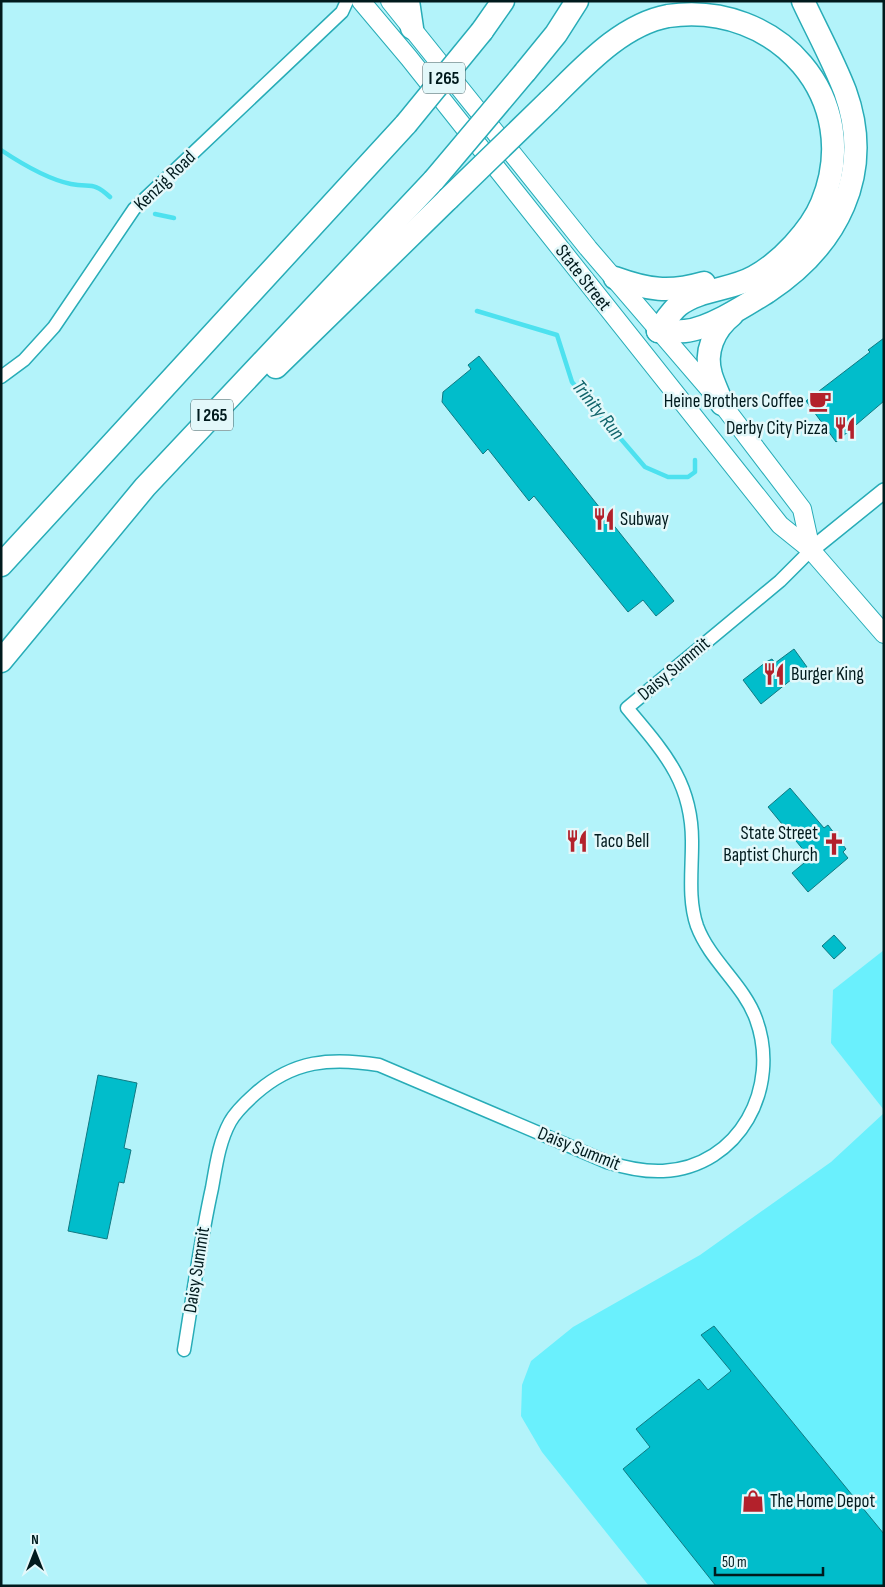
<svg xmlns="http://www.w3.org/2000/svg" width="885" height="1587" font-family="'Sofia Sans Condensed',sans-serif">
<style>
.built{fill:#6af0fd}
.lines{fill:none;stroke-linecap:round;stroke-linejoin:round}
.stream{stroke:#4de1ef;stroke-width:4.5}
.building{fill:#01bdcb;stroke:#117982}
.minor-casing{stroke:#28acb7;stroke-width:15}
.tertiary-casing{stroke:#28acb7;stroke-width:18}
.secondary-casing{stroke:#28acb7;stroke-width:20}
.motorway-casing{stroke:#28acb7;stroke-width:25}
.minor{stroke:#fff;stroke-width:12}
.tertiary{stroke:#fff;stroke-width:15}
.secondary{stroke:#fff;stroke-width:18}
.motorway{stroke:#fff;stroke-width:22}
.motorway-bridge-casing{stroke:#28acb7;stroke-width:25;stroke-linecap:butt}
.motorway-bridge{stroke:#fff;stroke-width:22}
.labels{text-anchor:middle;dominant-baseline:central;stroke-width:5;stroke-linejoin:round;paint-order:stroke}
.shield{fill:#e3f8fa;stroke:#455d5f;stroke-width:1}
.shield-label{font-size:18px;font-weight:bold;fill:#011a1d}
.street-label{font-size:19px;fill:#011a1d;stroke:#e3f8fa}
.poi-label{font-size:19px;fill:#011a1d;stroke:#e3f8fa;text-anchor:start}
.water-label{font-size:20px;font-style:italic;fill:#0f636a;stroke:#e3f8fa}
</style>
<rect width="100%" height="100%" fill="#b3f3fa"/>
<!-- built -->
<g class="built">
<path d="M884 950V1110L831 1043 833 990Z"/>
<path d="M884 1113V1586H649L542 1452 521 1416 522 1385 531 1361 573 1327 700 1255 831 1162Z"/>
</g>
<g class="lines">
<!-- stream -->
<g class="stream">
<path d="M1 150C22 164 47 179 71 184 91 188 93 181 110 197"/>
<path d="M155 214 174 218"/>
<path d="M477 311 557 335 572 382 645 467 668 477H688L695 472V460"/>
</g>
</g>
<!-- building -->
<g class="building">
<path d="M884 338V401L836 442 806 401 870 352 868 350Z"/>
<path d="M479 356 674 601 656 616 643 600 628 612 534 496 529 501 488 449 483 454 442 402 443 392 471 369 468 365Z"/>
<path d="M794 649 807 667 761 704 743 680 766 662 772 659 775 663Z"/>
<path d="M790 788 824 828 828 825 846 849 843 852 848 858 808 892 792 873 810 858 768 807Z"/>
<path d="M834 935 846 948 834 959 822 946Z"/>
<path d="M98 1075 137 1083 124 1148 131 1150 124 1183 119 1182 107 1239 68 1231Z"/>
<path d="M714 1326 884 1534V1586H716L623 1469 650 1447 636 1429 699 1379 708 1390 731 1371 701 1335Z"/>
</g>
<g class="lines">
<defs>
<g id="minor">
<path d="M1 377 24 360 54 327 134 209 342 12 347 1"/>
<path d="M184 1350C193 1296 200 1242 212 1188 216 1166 219 1142 230 1122 236 1111 246 1102 255 1094 293 1060 331 1057 379 1065L607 1162C626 1168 643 1172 663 1171 740 1167 781 1087 756 1019 744 985 710 961 697 926 688 900 692 871 692 844 693 783 664 752 627 708L780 581 811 550"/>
</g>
<path id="tertiary" d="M811 550 884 491"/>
<g id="secondary">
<path d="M361 1 409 58 780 525 811 550 884 634"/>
<path d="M390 1 588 248 722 404 802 509 811 550"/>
</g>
<g id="motorway">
<path d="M408 1 412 28"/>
<path d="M482 31 503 1"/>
<path d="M525 72 556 34 577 1"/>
<path d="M549 101C582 69 620 25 668 16 777 0 865 99 822 203 811 230 780 263 754 277 731 290 700 289 679 305 671 311 664 323 658 331"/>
<path d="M615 278C648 290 669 293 704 283"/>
<path d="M658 331C667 331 676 332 685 331 709 329 746 305 767 292 837 246 875 174 845 91 833 60 817 31 803 1"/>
<path d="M276 367 448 199"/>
<path d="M722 404C719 394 714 385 711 375 704 352 714 329 732 315"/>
<path d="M1 565 406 124"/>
<path d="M1 661 145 487 434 180"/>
</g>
</defs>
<!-- minor casing -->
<use href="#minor" class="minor-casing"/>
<!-- tertiary casing -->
<use href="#tertiary" class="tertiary-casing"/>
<!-- secondary casing -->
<use href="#secondary" class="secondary-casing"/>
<!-- motorway casing -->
<use href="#motorway" class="motorway-casing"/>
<!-- minor -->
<use href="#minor" class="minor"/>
<!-- tertiary -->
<use href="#tertiary" class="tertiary"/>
<!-- secondary -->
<use href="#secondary" class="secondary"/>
<!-- motorway -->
<use href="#motorway" class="motorway"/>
<defs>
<g id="motorway-bridge">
<path d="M406 124 482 31"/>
<path d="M434 180 525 72"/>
<path d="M448 199 549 101"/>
</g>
</defs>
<!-- motorway-bridge casing -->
<use href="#motorway-bridge" class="motorway-bridge-casing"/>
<!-- motorway-bridge -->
<use href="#motorway-bridge" class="motorway-bridge"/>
</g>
<!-- icons -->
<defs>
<symbol id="cafe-bare" viewBox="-9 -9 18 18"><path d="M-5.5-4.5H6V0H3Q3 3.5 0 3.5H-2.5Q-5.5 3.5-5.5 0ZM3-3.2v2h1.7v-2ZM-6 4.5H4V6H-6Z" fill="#b3212b" stroke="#e3f8fa" stroke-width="2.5" paint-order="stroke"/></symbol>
<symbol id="restaurant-bare" viewBox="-9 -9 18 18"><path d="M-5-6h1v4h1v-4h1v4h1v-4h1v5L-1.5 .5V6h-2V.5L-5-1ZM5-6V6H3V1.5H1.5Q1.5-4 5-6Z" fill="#b3212b" stroke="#e3f8fa" stroke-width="2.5" paint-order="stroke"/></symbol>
<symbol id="church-bare" viewBox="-9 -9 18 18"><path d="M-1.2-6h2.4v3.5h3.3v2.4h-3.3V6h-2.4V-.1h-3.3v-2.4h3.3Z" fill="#b3212b" stroke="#e3f8fa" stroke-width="2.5" paint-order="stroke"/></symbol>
<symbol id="shop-bare" viewBox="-9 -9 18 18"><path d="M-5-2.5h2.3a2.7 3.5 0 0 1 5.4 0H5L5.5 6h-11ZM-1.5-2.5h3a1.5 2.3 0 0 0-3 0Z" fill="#b3212b" stroke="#e3f8fa" stroke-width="2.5" paint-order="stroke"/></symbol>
</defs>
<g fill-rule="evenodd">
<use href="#cafe-bare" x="804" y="385" width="32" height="32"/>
<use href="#restaurant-bare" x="829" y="412" width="32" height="32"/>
<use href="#restaurant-bare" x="588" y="503" width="32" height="32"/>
<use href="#restaurant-bare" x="758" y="658" width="32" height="32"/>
<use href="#restaurant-bare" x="561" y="825" width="32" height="32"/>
<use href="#church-bare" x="818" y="828" width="32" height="32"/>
<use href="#shop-bare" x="737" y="1485" width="32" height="32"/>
</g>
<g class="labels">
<!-- shield labels -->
<g class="shield">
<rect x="423" y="62.5" width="42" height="31" rx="4"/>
<rect x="191" y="399.5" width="42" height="31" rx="4"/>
</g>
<g class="shield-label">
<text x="444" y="78">I 265</text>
<text x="212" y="415">I 265</text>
</g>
<!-- street labels -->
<g class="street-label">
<text transform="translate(165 181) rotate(-44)">Kenzig Road</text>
<text transform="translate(583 278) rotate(52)">State Street</text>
<text transform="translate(674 669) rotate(-40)">Daisy Summit</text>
<text transform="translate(579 1149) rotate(22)">Daisy Summit</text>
<text transform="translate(197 1270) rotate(-81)">Daisy Summit</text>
</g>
<!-- poi labels -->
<g class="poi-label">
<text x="804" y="401" text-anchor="end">Heine Brothers Coffee</text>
<text x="828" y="428" text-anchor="end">Derby City Pizza</text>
<text x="620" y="519">Subway</text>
<text x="791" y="674">Burger King</text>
<text x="818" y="833" text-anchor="end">State Street<tspan x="818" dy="22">Baptist Church</tspan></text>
<text x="594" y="841">Taco Bell</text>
<text x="770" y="1501">The Home Depot</text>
</g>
<!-- water labels -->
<g class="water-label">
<text transform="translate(598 410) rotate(51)">Trinity Run</text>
</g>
</g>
<!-- border -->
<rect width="885" height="1587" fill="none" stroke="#011a1d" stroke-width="5"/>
<!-- north arrow -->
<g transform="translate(35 1552)" stroke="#e3f8fa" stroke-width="4" paint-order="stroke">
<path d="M0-4L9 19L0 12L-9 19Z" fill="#011a1d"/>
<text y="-8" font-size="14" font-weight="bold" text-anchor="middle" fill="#011a1d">N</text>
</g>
<!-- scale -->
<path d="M715 1567v8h108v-8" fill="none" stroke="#011a1d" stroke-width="2.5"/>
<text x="722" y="1567" font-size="15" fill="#011a1d" stroke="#e3f8fa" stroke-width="4" paint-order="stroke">50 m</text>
</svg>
